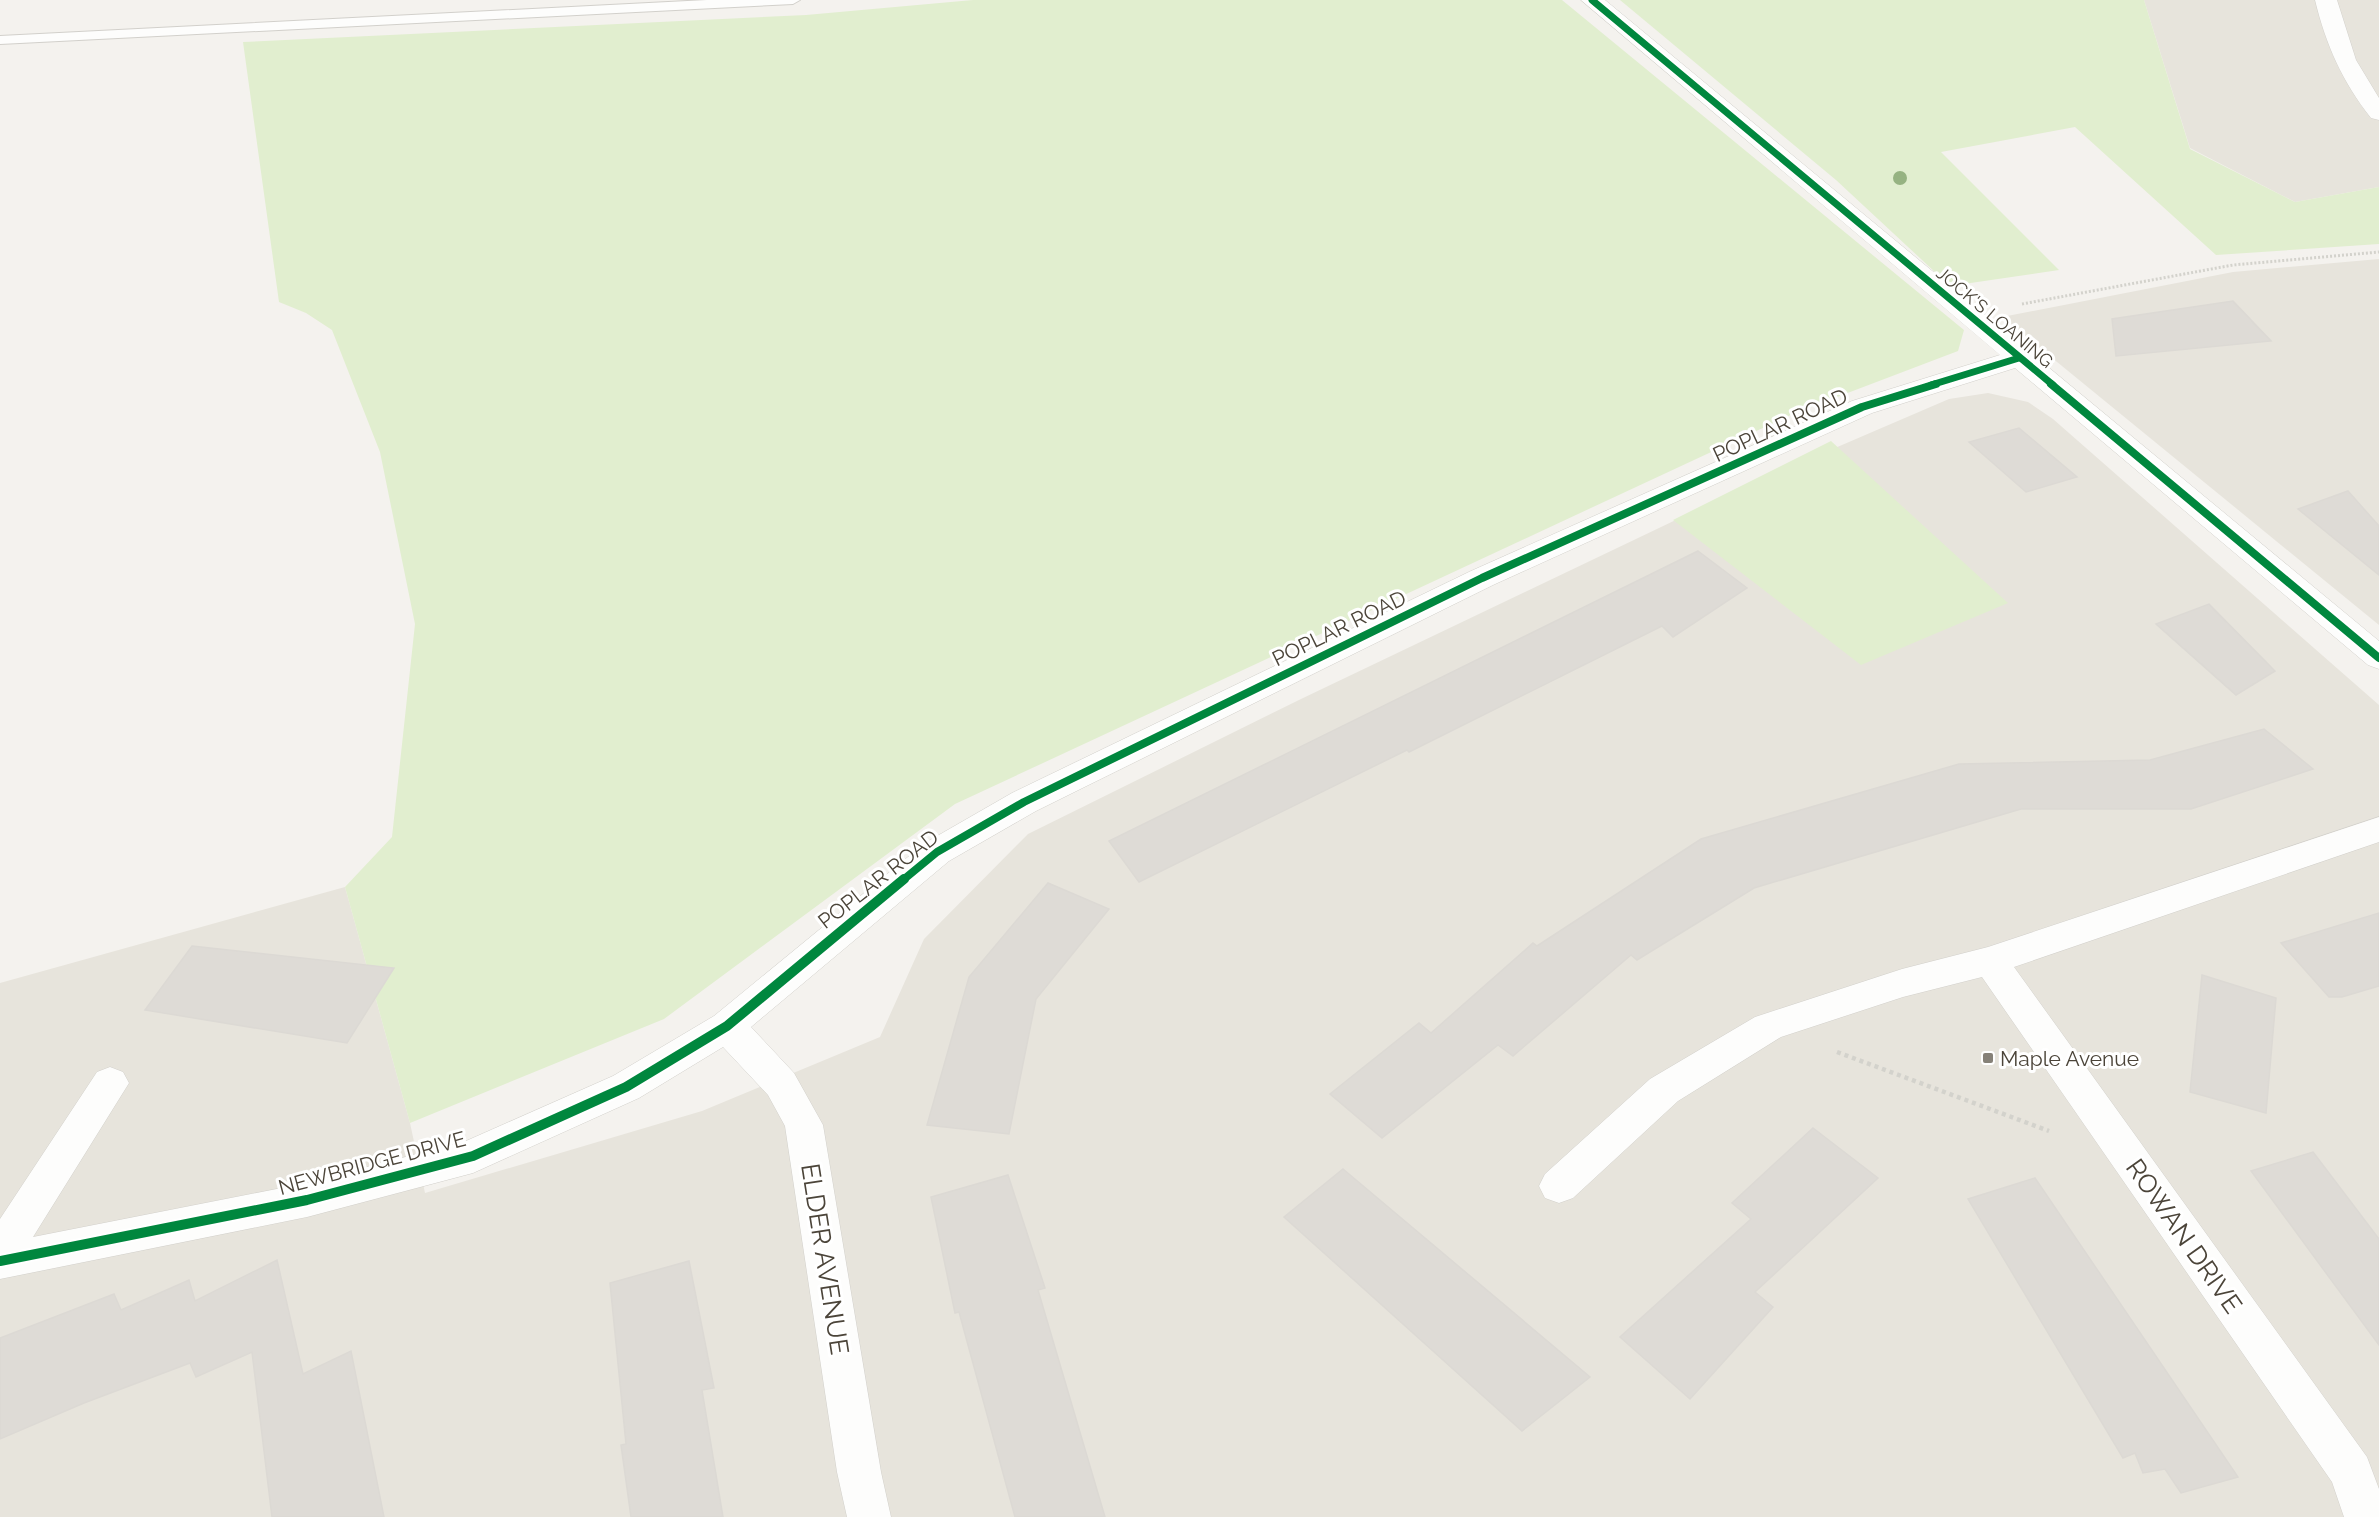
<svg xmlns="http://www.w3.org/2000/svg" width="2379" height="1517" font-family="Raleway,sans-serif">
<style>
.residential{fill:#e7e4dc}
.green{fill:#e1eecf}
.building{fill:#dedbd6;stroke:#dcd9d4;stroke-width:1.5}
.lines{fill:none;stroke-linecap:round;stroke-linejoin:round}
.service-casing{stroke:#d2d0cb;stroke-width:2}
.minor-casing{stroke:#d2d0cb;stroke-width:1}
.path-far1{stroke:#d3d2cc;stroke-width:3;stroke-dasharray:2 2;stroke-linecap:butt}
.path{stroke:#d3d2cc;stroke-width:4.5;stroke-dasharray:4 4;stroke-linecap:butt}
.service{fill:#fdfdfc;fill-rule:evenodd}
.minor{fill:#fdfdfc;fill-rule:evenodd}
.cycleway-far2-casing{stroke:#fff;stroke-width:10}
.cycleway-far1-casing{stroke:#fff;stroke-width:12}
.cycleway-casing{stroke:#fff;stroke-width:14}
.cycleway-far2{stroke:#00873e;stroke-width:7}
.cycleway-far1{stroke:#00873e;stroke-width:8}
.cycleway{stroke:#00873e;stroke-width:10}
.tree{fill:#96b382}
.poi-dot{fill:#868178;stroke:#fff;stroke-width:2}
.labels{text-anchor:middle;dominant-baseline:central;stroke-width:6;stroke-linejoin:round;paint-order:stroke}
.far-street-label{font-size:18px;fill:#4b4439;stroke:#fff}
.street-label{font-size:21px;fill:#4b4439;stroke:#fff}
.poi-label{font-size:21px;fill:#4b4439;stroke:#fff;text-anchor:start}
.near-street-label{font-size:26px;fill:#4b4439;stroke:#fff}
</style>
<rect width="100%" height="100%" fill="#f4f2ee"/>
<!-- residential -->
<g class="residential">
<path d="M2144 0H2379V187L2295 202 2190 148Z"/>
<path d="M2379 259V625L2002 317 2233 272Z"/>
<path d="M1988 393 2028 402 2053 419 2379 705V1517H0V983L345 887 410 1123 425 1193 702 1111 880 1037 924 939 1028 834 1301 699 1749 485 1949 399Z"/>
</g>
<!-- green -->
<g class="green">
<path d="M973 0H1562L1964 330 1958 351 1795 413 955 804 664 1019 410 1123 345 887 392 837 415 624 380 452 332 330 306 313 279 302 243 42 806 15Z"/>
<path d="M1620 0H2144L2190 149 2295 202 2379 187V244L2216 255 2075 127 1941 152 2059 270 1950 286 1836 180Z"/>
<path d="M1831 441 2008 603 1861 665 1673 520Z"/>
</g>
<!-- building -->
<g class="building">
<path d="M2233 301 2271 341 2116 356 2112 319Z"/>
<path d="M2019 428 2077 477 2026 492 1969 442Z"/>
<path d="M2348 491 2379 526V575L2298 509Z"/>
<path d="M1698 551 1747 588 1673 637 1662 626 1409 752 1407 750 1139 882 1109 841Z"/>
<path d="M2209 604 2275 671 2236 695 2156 624Z"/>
<path d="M2264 729 2313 769 2191 809H2021L1754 888 1637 960 1631 955 1513 1056 1498 1045 1382 1138 1330 1094 1419 1023 1431 1033 1533 943 1537 946 1701 839 1959 764 2150 760Z"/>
<path d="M1048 883 1109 909 1036 999 1009 1134 927 1125 969 977Z"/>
<path d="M2379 913V986L2342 997H2329L2281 943Z"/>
<path d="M192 946 394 968 347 1043 145 1010Z"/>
<path d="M2202 975 2276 998 2266 1113 2190 1092Z"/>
<path d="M1813 1128 1878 1178 1755 1292 1773 1307 1690 1399 1620 1337 1751 1219 1732 1203Z"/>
<path d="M2313 1152 2379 1239V1345L2251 1171Z"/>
<path d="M1343 1169 1590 1377 1522 1431 1284 1217Z"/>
<path d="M1008 1175 1045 1288 1038 1290 1105 1517H1015L959 1312 955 1313 931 1197Z"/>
<path d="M2035 1178 2238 1477 2181 1493 2165 1469 2143 1473 2135 1453 2123 1458 1968 1199Z"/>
<path d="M277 1260 303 1374 351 1351 384 1517H272L252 1352 196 1377 190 1363 84 1403 0 1439V1338L114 1294 121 1310 189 1280 195 1301Z"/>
<path d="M689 1261 714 1388 702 1390 723 1517H631L621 1445 626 1444 610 1283Z"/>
</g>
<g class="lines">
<defs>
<path id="service" d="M707 0H800L793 4 0 44V36Z"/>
<g id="minor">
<path d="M1581 0H1605L2379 641V669L2368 665 2015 368 1872 413 1493 585 1036 811 949 861 751 1027 794 1073 823 1125 881 1472 891 1517H847L837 1472 785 1126 768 1095 723 1047 639 1098 473 1173 307 1217 0 1279V1219L97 1072 110 1067 123 1072 129 1083 33 1237 307 1183 466 1141 613 1076 714 1016 925 843 1012 793 1471 571 1852 401 2000 355Z"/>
<path d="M2315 0H2337L2356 60 2379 98V120L2371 118C2342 81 2326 45 2315 0Z"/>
<path d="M2379 817V842L2014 967 2367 1457 2379 1489V1517H2344L2332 1482 1982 977 1903 997 1781 1037 1678 1101 1573 1198 1559 1203 1545 1198 1539 1186 1545 1174 1650 1079 1755 1017 1902 969 1988 947Z"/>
</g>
</defs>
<!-- service casing -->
<use href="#service" class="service-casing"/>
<!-- minor casing -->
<use href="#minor" class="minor-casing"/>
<!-- path-far1 -->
<path class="path-far1" d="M2022 304 2233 265 2379 252"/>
<!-- path -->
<path class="path" d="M1837 1052 2049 1131"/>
<!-- service -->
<use href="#service" class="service"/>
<!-- minor -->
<use href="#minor" class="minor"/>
<defs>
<g id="cycleway-far2">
<path d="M1592 0 2053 385"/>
<path d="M1931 385 2019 358"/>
</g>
<g id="cycleway-far1">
<path d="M2051 384 2379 658"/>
<path d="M903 880 937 852 1024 802 1482 578 1862 407 1936 384"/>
</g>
<path id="cycleway" d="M0 1261 307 1200 473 1156 626 1087 727 1026 904 879"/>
</defs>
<!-- cycleway-far2 casing -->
<use href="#cycleway-far2" class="cycleway-far2-casing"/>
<!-- cycleway-far1 casing -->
<use href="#cycleway-far1" class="cycleway-far1-casing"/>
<!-- cycleway casing -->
<use href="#cycleway" class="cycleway-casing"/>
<!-- cycleway-far2 -->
<use href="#cycleway-far2" class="cycleway-far2"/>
<!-- cycleway-far1 -->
<use href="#cycleway-far1" class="cycleway-far1"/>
<!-- cycleway -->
<use href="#cycleway" class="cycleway"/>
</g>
<!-- trees -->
<circle class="tree" cx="1900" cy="178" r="7"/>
<!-- markers -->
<rect class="poi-dot" x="1982" y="1052" width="12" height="12" rx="3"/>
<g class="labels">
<!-- far-street labels -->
<g class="far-street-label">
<text transform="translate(1995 317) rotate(40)">JOCK'S LOANING</text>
</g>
<!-- street labels -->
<g class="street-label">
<text transform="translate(1780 425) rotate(-25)">POPLAR ROAD</text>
<text transform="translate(1339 628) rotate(-26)">POPLAR ROAD</text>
<text transform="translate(878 879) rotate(-38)">POPLAR ROAD</text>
<text transform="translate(372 1163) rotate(-15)">NEWBRIDGE DRIVE</text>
</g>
<!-- poi labels -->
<g class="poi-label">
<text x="2000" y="1058">Maple Avenue</text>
</g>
<!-- near-street labels -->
<g class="near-street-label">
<text transform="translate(2184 1236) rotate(55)">ROWAN DRIVE</text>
<text transform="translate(825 1259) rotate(81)">ELDER AVENUE</text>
</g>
</g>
</svg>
